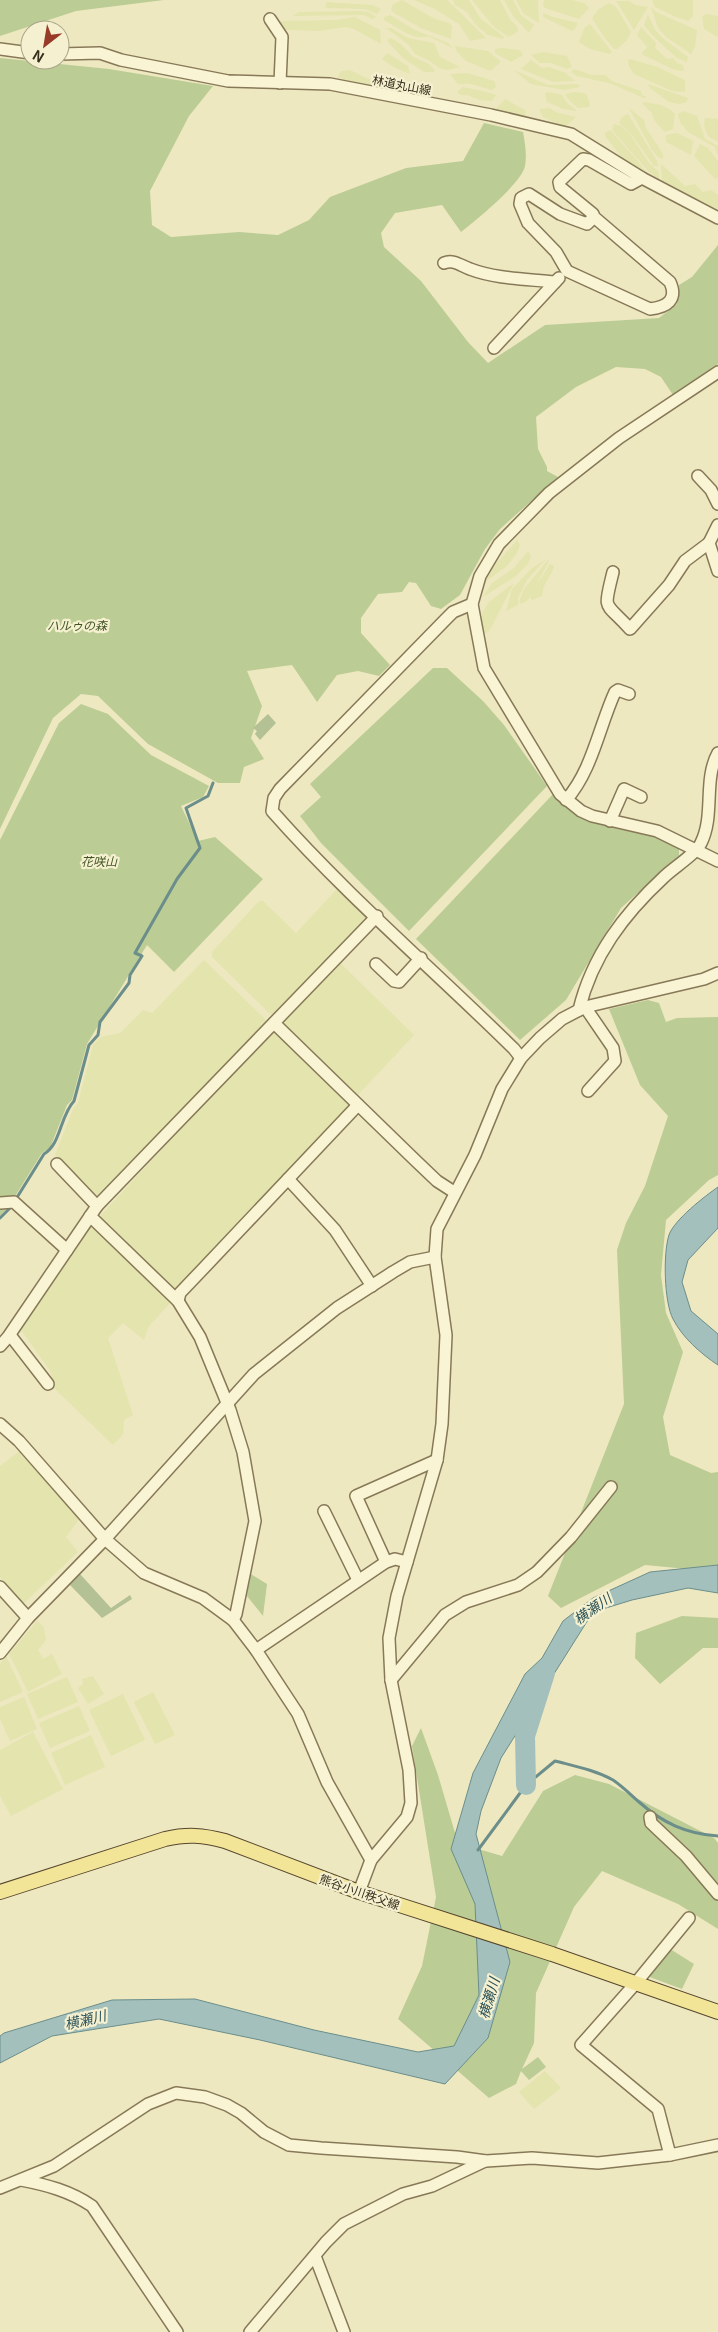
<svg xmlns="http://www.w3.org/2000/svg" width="718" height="2332" font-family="Georgia,'Noto Sans JP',serif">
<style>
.farmland{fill:#e3e4ae}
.green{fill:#bccc95}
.cemetery{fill:#b4c194}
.water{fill:#a3c0bc;stroke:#6b8e8b}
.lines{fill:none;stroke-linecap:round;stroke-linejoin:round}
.stream{stroke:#6b8e8b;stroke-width:3}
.river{stroke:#a3c0bc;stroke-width:20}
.minor-casing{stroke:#877958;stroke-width:14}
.major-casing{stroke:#55462d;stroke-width:16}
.minor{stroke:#f9f4d4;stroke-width:11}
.major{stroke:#f2e598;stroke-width:14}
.labels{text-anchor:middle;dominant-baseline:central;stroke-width:4.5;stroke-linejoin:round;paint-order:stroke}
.street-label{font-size:12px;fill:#372e1d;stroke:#f5f1d0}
.park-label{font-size:12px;font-style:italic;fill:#3f5323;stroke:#f5f1d0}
.water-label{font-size:14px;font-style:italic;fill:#2c5257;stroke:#f5f1d0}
</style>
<rect width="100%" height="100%" fill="#eee8c1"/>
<!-- farmland -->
<g class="farmland">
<path d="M402 0 435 19 449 23 452 26 451 39 421 28 394 13 391 9 392 5Z"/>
<path d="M414 0H447L486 38 470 41 459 24 435 9Z"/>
<path d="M453 0H469L480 18 504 37 503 39 488 35 476 25 467 12 455 5Z"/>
<path d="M472 0H500L510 19 518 28V31L509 37 494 27Z"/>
<path d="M504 0H513L521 15 534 25 529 33 513 16Z"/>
<path d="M516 0H538L539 23 524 14Z"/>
<path d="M544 0H572L584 3 589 8 579 19 545 8 543 6Z"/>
<path d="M652 0H693V16L688 21 676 17 655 7Z"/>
<path d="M616 1H629L635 5 648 7 634 30Z"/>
<path d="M327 2 372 5 381 9 377 14 365 9 328 8 325 7Z"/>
<path d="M609 3 616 7 631 32 627 40 617 49H614L604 37 592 18 599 9Z"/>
<path d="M651 7 656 12 697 30 695 47 691 54 666 37 658 28Z"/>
<path d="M358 11 369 12 376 17 372 19 364 15 293 16 299 12Z"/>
<path d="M543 13 553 17 578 23 575 29 572 31 543 17Z"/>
<path d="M648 14 655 30 666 41 688 57 687 62 677 58 653 36 644 25Z"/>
<path d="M706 14 718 16V37L704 29 702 17Z"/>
<path d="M390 15 415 30 448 43 453 48 430 37H417L406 33 384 20V17Z"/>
<path d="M355 17 380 30 381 44 354 29 345 27 319 31 287 30 280 27 281 21 336 20Z"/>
<path d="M590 24 612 52 610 54 590 49 579 42 585 27Z"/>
<path d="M641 27 656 43 655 48 667 59 673 58 677 63 683 65 684 71 675 70 643 55 642 53 647 47 637 35Z"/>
<path d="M386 28H391L408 38 434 43 440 57 460 67 448 70 441 69 428 60 415 54 409 45Z"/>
<path d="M391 38 401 44 412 56 429 64 434 69V72H424L403 58 388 42V39Z"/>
<path d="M455 46 488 51 501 62 490 71 466 61 457 52Z"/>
<path d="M502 48 520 50 523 55 511 62 495 53V49Z"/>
<path d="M543 52 567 56 572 67 567 69 551 63H540L531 55Z"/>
<path d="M387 53 408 66 410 74 395 68 382 59Z"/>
<path d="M630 59 657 67 685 80V92L672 91 634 74 629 66 628 60Z"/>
<path d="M531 60 542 68 548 67 564 72 575 81 553 82 521 69Z"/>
<path d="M574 69 592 75H605L612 81 641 91 642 95 647 97 644 98 609 83 577 76 571 72Z"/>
<path d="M350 70 381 85 384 90 368 88 338 77 341 71Z"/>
<path d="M514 70 548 85 578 84 580 87 564 90 531 84Z"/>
<path d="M467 73 494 81 496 87 492 90 471 84H458L450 74Z"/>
<path d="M648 84 688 98 687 102 679 104 669 102 650 88Z"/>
<path d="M463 87 487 92 496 95 492 101 479 100 467 95H461L457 92Z"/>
<path d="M548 92 562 95 567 103 577 111 563 109 547 102 545 93Z"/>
<path d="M575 92 584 93 587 95 590 105 589 107 578 108 569 100 565 94Z"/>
<path d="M505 99 525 110 526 116 495 110Z"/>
<path d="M644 102 661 105 671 110 675 114 673 129 665 132 654 120 652 113 642 103Z"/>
<path d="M549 108 558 113 576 117 565 127 543 117 539 109Z"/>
<path d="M629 108 644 120 646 128 663 154V159L658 157 652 150Z"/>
<path d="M683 111 697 116 705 139 718 146V157L715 147 688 132 680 122 678 114Z"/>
<path d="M628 114 657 161 658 166H654L631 134 619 123 622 117Z"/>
<path d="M705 118 718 119V142L708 136 704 126Z"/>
<path d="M614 124 621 126 629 133 649 163 659 172V179L649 172 612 130Z"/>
<path d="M610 130 636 159 646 172 623 159 605 136V133Z"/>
<path d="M677 133 693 141 691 155 666 142V135Z"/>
<path d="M700 144 708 148 718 161V178L715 179 694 156Z"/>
<path d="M661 164 685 186 695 184 703 192 711 190 718 195V211L665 183 662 181Z"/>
<path d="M517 540 520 545 517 553 507 566 485 582 494 566Z"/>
<path d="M528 551 531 556 528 564 516 576 483 597 492 583 514 568Z"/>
<path d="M546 559 527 580 518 598V605L506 611 512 589 531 569Z"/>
<path d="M548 560 549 561 528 600 521 604 519 602 524 589Z"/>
<path d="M550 564 554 566 553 570 544 586 542 596 532 600 530 598 532 592Z"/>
<path d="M514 583 491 628 487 633 482 632V613L489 602Z"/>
<path d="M337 889 340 890 368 915 367 920 276 1015H271L212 957V952L259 901H263L296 933Z"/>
<path d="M204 960 266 1020V1025L99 1197 55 1155 73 1109 78 1103 93 1045 101 1037 120 1033 143 1010 152 1013Z"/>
<path d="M338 961 414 1035 356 1097 280 1022Z"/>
<path d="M271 1031H275L350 1103V1108L178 1288 174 1289 101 1218V1215Z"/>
<path d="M88 1224H92L169 1300 170 1303 149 1326 144 1340 123 1323 108 1338 133 1415 124 1420 123 1434 113 1445 54 1388 51 1372 21 1330Z"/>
<path d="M21 1450 80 1518 66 1537 78 1552 24 1603 0 1577V1466Z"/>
<path d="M37 1621 44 1627 46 1640 38 1650 43 1659 52 1654 62 1674 28 1692 9 1654Z"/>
<path d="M6 1656 23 1692 0 1702V1664Z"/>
<path d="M93 1676 104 1694 88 1704 78 1688 83 1684 82 1679Z"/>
<path d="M67 1677 78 1702 38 1719 27 1694Z"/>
<path d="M153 1692 175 1735 155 1744 134 1702Z"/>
<path d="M123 1694 145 1740 111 1756 89 1710Z"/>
<path d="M24 1697 37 1729 10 1741 0 1719V1707Z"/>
<path d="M79 1706 90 1731 50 1748 39 1723Z"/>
<path d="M33 1732 63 1789 11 1816 0 1796V1750Z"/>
<path d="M91 1735 105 1767 65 1785 51 1753Z"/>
<path d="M545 2071 561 2088 534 2109 519 2092Z"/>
</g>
<!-- green -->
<g class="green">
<path d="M0 0H164L76 11 0 36Z"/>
<path d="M0 58 109 69 213 86 189 116 150 191 152 225 171 237 239 232 278 235 309 220 330 197 406 168 463 161 484 123 523 132C525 143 527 155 525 166 522 183 475 221 461 232L442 205 395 213 381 233 384 247 421 281 468 342 488 363 545 325 659 318 677 304 679 285 692 277 718 245V364L673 395 661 377 645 369 616 367 576 387 536 417 538 449 547 467V471L558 477 500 529 485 549 460 595 441 609 431 606 416 583 409 582 402 592 378 594 361 618V633L390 665 379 676 358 671 337 675 317 702 292 665 247 671 262 706 251 738 264 759 244 767 240 783H218L148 744 98 696 81 694 53 718 0 829Z"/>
<path d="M433 668H447L483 701 504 725 547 786 409 931 321 843 300 816 321 797 310 784Z"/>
<path d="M81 704 108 714 151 755 209 786 203 797 181 806 198 841 215 837 263 879 174 972 147 945 87 1044 72 1100 67 1105 50 1148 42 1153 9 1206 0 1216V840L59 723Z"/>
<path d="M554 793 565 804 649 832 679 846V856L621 908 566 1000 520 1040 416 939Z"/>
<path d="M648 1000 659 1003 666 1022 677 1018 718 1017V1175L709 1180 666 1220 661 1275 666 1313 683 1352 663 1417 670 1455 711 1473 718 1472V1576L698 1570 645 1565 561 1608 548 1596 624 1404 617 1250 626 1223 645 1186 668 1116 640 1085 609 1009Z"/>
<path d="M249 1573 267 1584 263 1616 247 1596Z"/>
<path d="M682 1616 718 1618V1648H703L660 1684 635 1658 636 1633Z"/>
<path d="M421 1728 438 1775 458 1843 502 1856 543 1791 575 1775 609 1784 714 1838 718 1843V1929L678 1904 602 1871 574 1907 536 1993 534 2043 522 2069 538 2057 546 2067 529 2080 521 2071 516 2084 489 2098 398 2019 422 1966 436 1897 412 1746Z"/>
<path d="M667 1947 694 1964 682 1989 644 1975Z"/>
</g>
<!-- cemetery -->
<g class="cemetery">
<path d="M268 714 276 723 260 740 255 734 257 731 253 728Z"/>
<path d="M80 1574 111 1608 130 1595 132 1599 102 1618 70 1585Z"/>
</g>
<!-- water -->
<g class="water">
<path d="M718 1187V1228L688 1260 682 1282 691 1311 718 1334V1365C701 1354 682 1337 673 1319 664 1302 663 1253 669 1235 674 1220 705 1196 718 1187Z"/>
<path d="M718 1565V1593L688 1588 632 1600 593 1612 501 1758 481 1811 476 1834 510 1962 488 2038 445 2084 260 2040 159 2019 52 2036 0 2063V2036L4 2033 112 2000 195 1999 314 2030 418 2052 454 2046 479 1995 475 1904 451 1849 473 1773 525 1674 542 1658 563 1621 593 1598 650 1572Z"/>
</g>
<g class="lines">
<!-- stream -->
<g class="stream">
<path d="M16 1199 44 1154C61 1144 60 1116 74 1101L89 1045 98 1035 100 1022 129 983 130 975 142 956 135 953 177 879 200 848 186 808 208 796 213 783"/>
<path d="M0 1218 13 1205"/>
<path d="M478 1850 526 1785 555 1761C574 1766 595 1770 613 1780 622 1786 631 1795 639 1802 663 1823 686 1834 718 1836"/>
</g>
<!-- river -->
<path class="river" d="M526 1785 525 1736 545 1673"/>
<defs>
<g id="minor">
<path d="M270 19 282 37 280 83"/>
<path d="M0 49 30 53"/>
<path d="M60 54 100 53 121 60 228 81 330 84 491 115 571 134 642 178 718 218"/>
<path d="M594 217 670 282C678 300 667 307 650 309L567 271 556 252 528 223 520 204 521 198 529 194 560 214 587 224 594 217 593 214 560 187 559 182 583 159 589 160 631 184 642 178"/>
<path d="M444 263C454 259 461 266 470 269 496 279 528 279 555 282"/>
<path d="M494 348 559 278"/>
<path d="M718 372 619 438 549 493 499 544 480 576 472 604 484 668 560 794 581 811 592 816 657 831 718 861"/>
<path d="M698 476 711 490 718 504"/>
<path d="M718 525 709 543 718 571"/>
<path d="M613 572C603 613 604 600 630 629L669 585 685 561 709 543"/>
<path d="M472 604 453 612 446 619 280 789 274 798 272 811C347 896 434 970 514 1049L521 1058"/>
<path d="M566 800C592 771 599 727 615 692L618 690 629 694"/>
<path d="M610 821 624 789 641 797"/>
<path d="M376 964 394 981 399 982 421 958"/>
<path d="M585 1007 613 1048 615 1061 588 1091"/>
<path d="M579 1010C592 956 624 914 664 877 673 868 696 854 701 843 715 815 703 780 718 753"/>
<path d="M274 1023 416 1161 437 1181 454 1192"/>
<path d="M57 1164 97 1206"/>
<path d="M288 1179 335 1230 372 1286"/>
<path d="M0 1203 14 1202 67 1250"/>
<path d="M90 1216 178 1301 200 1337 230 1410 243 1452 255 1521 236 1614 233 1620"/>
<path d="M178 1301 180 1293 201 1271 358 1105"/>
<path d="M10 1335 48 1384"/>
<path d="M0 1346 8 1337 97 1206 377 916"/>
<path d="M0 1424 19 1441 105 1539 144 1573 203 1598 233 1620 256 1650 298 1714 327 1782 371 1860"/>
<path d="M324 1511 358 1580"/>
<path d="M386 1562 356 1496 437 1460"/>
<path d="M0 1587 28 1618"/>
<path d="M256 1650 386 1562 395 1559 407 1562"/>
<path d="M0 1653 28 1618 105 1539 254 1374 337 1308 393 1272 410 1262 435 1257"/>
<path d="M391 1680 445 1615 466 1602 518 1585 537 1572 571 1537 611 1487"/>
<path d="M650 1817 651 1823 686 1856 718 1894"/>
<path d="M359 1892 371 1860 407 1817 411 1803 409 1770 391 1680 389 1638 397 1596 437 1460 442 1424 446 1335 435 1257 437 1229 475 1155 502 1089 521 1058 540 1038 562 1019 585 1007 704 979 718 973"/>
<path d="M670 2155 658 2109 581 2045 635 1984 689 1918"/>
<path d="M21 2180C47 2185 70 2191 92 2206L177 2332"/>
<path d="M0 2188 54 2166 148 2104 176 2093 205 2097 227 2105 241 2113 264 2132 289 2145 321 2148 457 2157 486 2161 532 2158 598 2163 670 2155 718 2145"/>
<path d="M315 2256 344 2332"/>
<path d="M250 2332 326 2242 344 2224 403 2194 432 2186 485 2161"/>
</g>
<path id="major" d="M0 1892 165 1839C187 1834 203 1835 225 1841L359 1892 552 1954 718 2012"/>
</defs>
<!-- minor casing -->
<use href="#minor" class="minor-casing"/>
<!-- major casing -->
<use href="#major" class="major-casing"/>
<!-- minor -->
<use href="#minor" class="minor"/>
<!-- major -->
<use href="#major" class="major"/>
</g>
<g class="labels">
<!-- street labels -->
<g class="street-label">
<text transform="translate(402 84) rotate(11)">林道丸山線</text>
<text transform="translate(360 1891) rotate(19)">熊谷小川秩父線</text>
</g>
<!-- park labels -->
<g class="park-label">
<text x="77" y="624">ハルゥの森</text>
<text x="99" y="860">花咲山</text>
</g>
<!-- water labels -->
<g class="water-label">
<text transform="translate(592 1608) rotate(-35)">横瀬川</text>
<text transform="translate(488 1998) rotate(-74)">横瀬川</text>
<text transform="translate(85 2019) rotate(-13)">横瀬川</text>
</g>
</g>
<!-- north arrow -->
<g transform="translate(45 45) rotate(211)"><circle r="24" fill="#f5f1d0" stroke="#a9a388"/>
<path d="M0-4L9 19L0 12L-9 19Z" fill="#973a28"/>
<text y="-8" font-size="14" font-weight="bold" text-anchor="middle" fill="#372e1d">N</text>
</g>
</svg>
